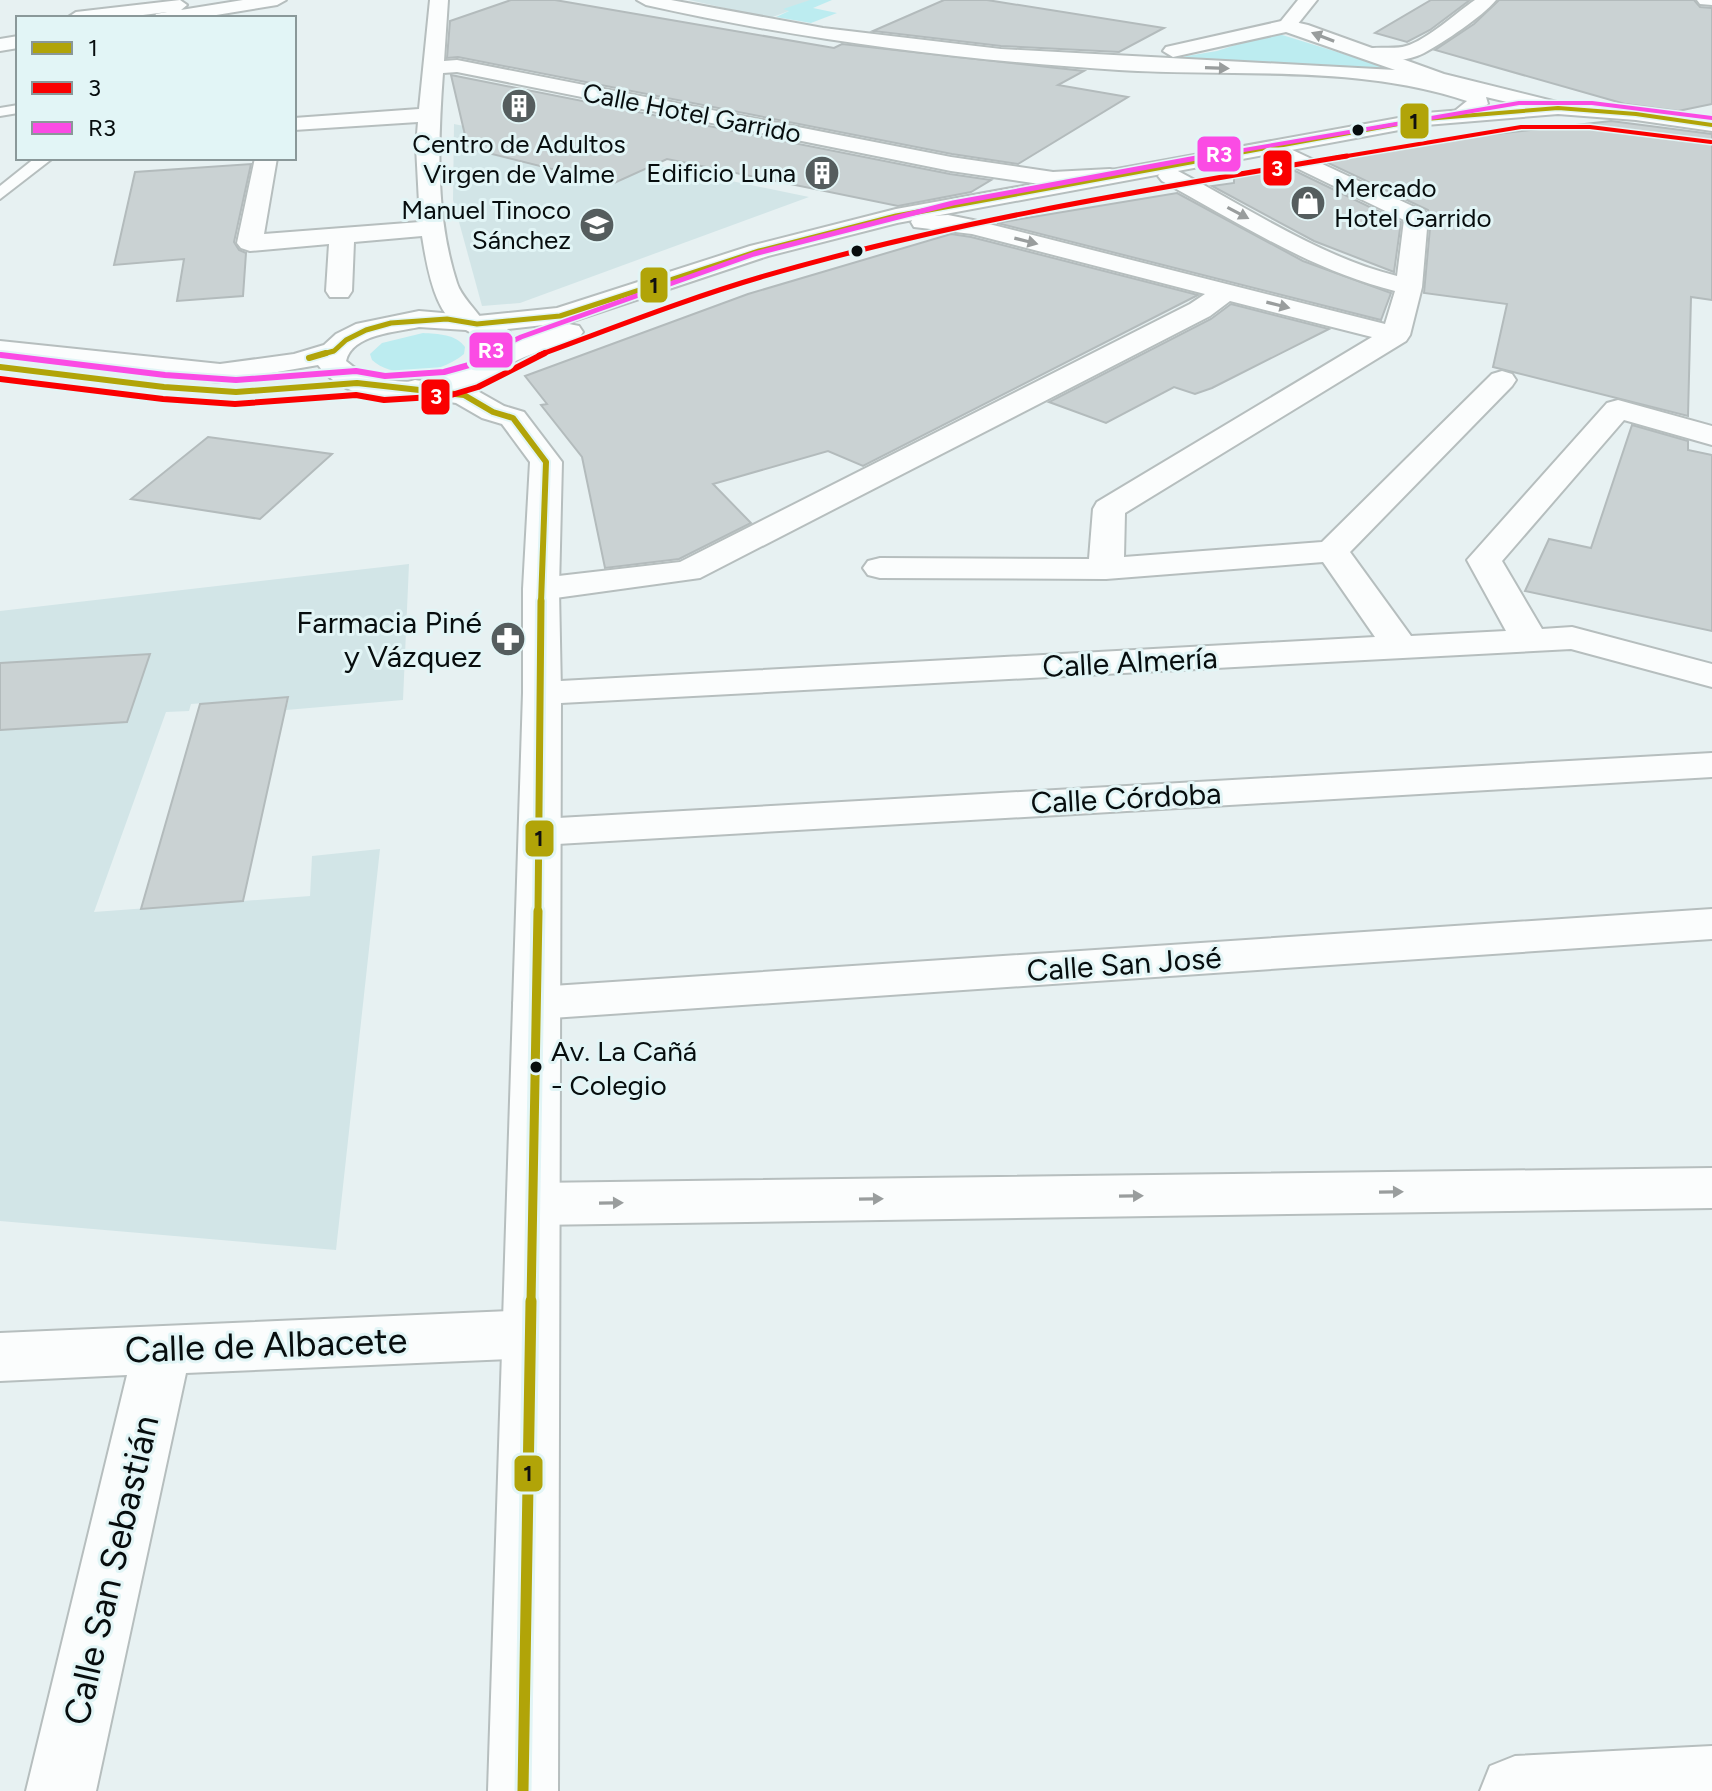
<svg xmlns="http://www.w3.org/2000/svg" width="1712" height="1791" font-family="Figtree,sans-serif">
<style>
.built{fill:#d2e5e7}
.green{fill:#bcecf0}
.building{fill:#cad2d3;stroke:#b3bbbc;stroke-width:2}
.lines{fill:none;stroke-linecap:round;stroke-linejoin:round}
.service-casing{stroke:#b6bebe;stroke-width:4}
.pedestrian-casing{stroke:#b6bebe;stroke-width:4}
.minor-casing{stroke:#b6bebe;stroke-width:4}
.tertiary-casing{stroke:#b6bebe;stroke-width:4}
.secondary-casing{stroke:#b6bebe;stroke-width:4}
.service{fill:#fbfdfd;fill-rule:evenodd}
.pedestrian{fill:#fbfdfd;fill-rule:evenodd}
.minor{fill:#fbfdfd;fill-rule:evenodd}
.tertiary{fill:#fbfdfd;fill-rule:evenodd}
.secondary{fill:#fbfdfd;fill-rule:evenodd}
.bus-1-far5-casing{stroke:#e2f5f6;stroke-width:7}
.bus-1-far4-casing{stroke:#e2f5f6;stroke-width:8}
.bus-1-far3-casing{stroke:#e2f5f6;stroke-width:10}
.bus-1-far2-casing{stroke:#e2f5f6;stroke-width:12}
.bus-1-far1-casing{stroke:#e2f5f6;stroke-width:15}
.bus-1-casing{stroke:#e2f5f6;stroke-width:17}
.bus-2-far2-casing{stroke:#e2f5f6;stroke-width:7}
.bus-2-far1-casing{stroke:#e2f5f6;stroke-width:8}
.bus-2-casing{stroke:#e2f5f6;stroke-width:10}
.bus-3-far2-casing{stroke:#e2f5f6;stroke-width:7}
.bus-3-far1-casing{stroke:#e2f5f6;stroke-width:8}
.bus-3-casing{stroke:#e2f5f6;stroke-width:10}
.bus-1-far5{stroke:#b1a408;stroke-width:4}
.bus-1-far4{stroke:#b1a408;stroke-width:5}
.bus-1-far3{stroke:#b1a408;stroke-width:6}
.bus-1-far2{stroke:#b1a408;stroke-width:7}
.bus-1-far1{stroke:#b1a408;stroke-width:9}
.bus-1{stroke:#b1a408;stroke-width:11}
.bus-2-far2{stroke:#fa0000;stroke-width:4}
.bus-2-far1{stroke:#fa0000;stroke-width:5}
.bus-2{stroke:#fa0000;stroke-width:6}
.bus-3-far2{stroke:#fb4be4;stroke-width:4}
.bus-3-far1{stroke:#fb4be4;stroke-width:5}
.bus-3{stroke:#fb4be4;stroke-width:6}
.oneway{fill:#999d9d}
.bus-dot{fill:#070d0e;stroke:#e2f5f6;stroke-width:3}
.labels{text-anchor:middle;dominant-baseline:central;stroke-width:6;stroke-linejoin:round;paint-order:stroke}
.far-street-label{font-size:26px;fill:#070d0e;stroke:#e2f5f6}
.far-poi-label{font-size:26px;fill:#070d0e;stroke:#e2f5f6;text-anchor:end}
.bus-label{font-size:28px;fill:#070d0e;stroke:#e2f5f6;text-anchor:start}
.poi-label{font-size:30px;fill:#070d0e;stroke:#e2f5f6;text-anchor:end}
.street-label{font-size:30px;fill:#070d0e;stroke:#e2f5f6}
.near-street-label{font-size:36px;fill:#070d0e;stroke:#e2f5f6}
.line-badge{stroke:#e2f5f6;stroke-width:3}
.badge-label{font-size:22px;text-anchor:middle;font-weight:bold;fill:#fff}
.pale-badge-label{font-size:22px;text-anchor:middle;font-weight:bold;fill:#111}
</style>
<rect width="100%" height="100%" fill="#e7f1f2"/>
<!-- built -->
<g class="built">
<path d="M689 0H818L770 18Z"/>
<path d="M454 124 809 197 520 303 482 306 453 200Z"/>
<path d="M409 564 403 700 286 710 289 697 191 704 189 711 166 712 94 912 310 896 312 856 380 849 336 1250 0 1221V611Z"/>
</g>
<!-- green -->
<g class="green">
<path d="M810 0H832L813 8 837 13 811 23 776 17 789 11 783 9Z"/>
<path d="M1279 34 1389 68V69L1169 59 1217 51 1266 35Z"/>
<path d="M423 333C438 334 456 334 465 347L464 354C442 373 395 381 372 360L370 354 382 343Z"/>
</g>
<!-- building -->
<g class="building">
<path d="M511 0H555L834 48 842 44 1084 71 1058 85 1128 97 1018 164 952 154 458 57 447 58 450 21Z"/>
<path d="M944 0H987L1164 28 1119 52 1001 46 873 31Z"/>
<path d="M1431 0H1470L1430 30 1407 42 1375 33Z"/>
<path d="M1499 0H1694L1700 7 1712 8V104L1678 111 1625 104 1435 50 1474 24Z"/>
<path d="M451 75 950 174 991 180 971 192 898 206 667 159 612 184 468 148Z"/>
<path d="M1611 121 1712 134V300L1691 297 1688 416 1493 367 1507 304 1424 293 1431 217 1428 210 1326 162 1478 136Z"/>
<path d="M251 164 234 242 239 250 246 253 243 296 177 301 184 259 114 265 135 172Z"/>
<path d="M1291 169 1401 222 1394 272 1314 241 1212 186 1234 183V178Z"/>
<path d="M1177 193 1303 261 1391 293 1381 320 997 223Z"/>
<path d="M951 234 971 237 1198 295 863 466 828 451 713 484 751 523 679 559 605 568 582 457 541 405 547 404 525 376 748 294Z"/>
<path d="M1231 304 1329 329 1212 388 1195 394 1174 387 1106 423 1049 402 1211 319Z"/>
<path d="M1632 425 1688 441V450L1712 455V631L1525 591 1549 539 1591 548Z"/>
<path d="M208 437 332 454 260 519 131 499Z"/>
<path d="M150 654 127 722 0 730V663Z"/>
<path d="M288 697 243 901 141 909 200 704Z"/>
</g>
<g class="lines">
<defs>
<g id="service">
<path d="M18 105V113L0 116V108Z"/>
<path d="M35 158H53L0 199V186Z"/>
</g>
<path id="pedestrian" d="M1697 0H1712V5L1700 4Z"/>
<g id="minor">
<path d="M180 0 187 5 181 10 243 0H286L277 5 198 18H154L156 14 167 12 119 18H67L76 12Z"/>
<path d="M430 0H448L444 61 457 60 951 157 1053 172 1110 169 1118 171 1122 176 1118 181 1110 183 1053 186 951 171 457 72 443 73C438 142 435 216 457 283 461 296 476 310 484 322L480 328C437 339 427 266 422 236L354 242 352 291 348 297H330L326 291 329 244 250 251 241 248 237 243 255 158H277L264 234 420 222 416 146 418 122 294 130V118L419 109Z"/>
<path d="M1298 0H1317L1293 30H1279L1277 26Z"/>
<path d="M1475 0H1496C1482 17 1444 42 1424 53 1409 61 1370 67 1357 54 1368 43 1391 51 1406 46 1427 40 1456 13 1475 0Z"/>
<path d="M18 36V48L0 51V39Z"/>
<path d="M1286 147 1425 212 1428 217 1422 287 1410 335 1406 341 1125 513 1124 557 1322 542 1492 374 1502 371 1512 374 1516 380 1512 386 1350 552 1411 636 1506 631 1467 560 1607 403 1618 400 1712 426V445L1624 420 1502 561 1542 629 1572 627 1712 664V687L1571 649 542 704 529 701 523 693 529 685 542 682 1375 637 1323 562 1106 579 880 578 868 575 863 568 868 561 880 558 1089 559 1093 509 1097 502 1372 337 1230 301 1210 316 700 578 541 600 529 596 523 589 529 582 541 578 680 562 1190 304 1205 294 972 234 914 227 911 222 914 217 948 215 973 220 1385 324 1395 291C1311 270 1237 222 1162 181L1158 176 1162 171H1178C1248 208 1320 257 1397 276L1404 220 1278 159 1275 154Z"/>
<path d="M1712 753V777L540 845 525 841 519 832 525 823 540 819Z"/>
<path d="M1712 909V939L537 1019 520 1014 513 1003 520 992 537 987Z"/>
<path d="M1712 1168V1208L533 1225 514 1218 507 1204 514 1190 533 1183Z"/>
<path d="M531 1310 551 1317 559 1334 551 1351 531 1358 186 1373 96 1791H26L127 1375 0 1381V1333Z"/>
<path d="M1712 1746V1791H1480L1490 1766 1515 1756Z"/>
</g>
<g id="tertiary">
<path d="M637 0H671L823 28 1001 49 1395 70 1286 32 1173 57 1163 51 1166 47 1286 20 1308 25 1444 74 1565 104 1569 108 1558 114 1486 97 1488 104 1462 120 1451 114 1467 101C1356 64 1234 77 1119 70 959 60 802 40 646 5Z"/>
<path d="M415 380 474 389 504 406 524 412 562 462 559 589 561 693 558 1791H488L523 693V589L530 462 502 424 482 418 456 403 405 395 400 389 405 383Z"/>
</g>
<path id="secondary" d="M1558 102 1636 108 1712 119V131L1636 120 1558 114 1426 125 897 223 768 256 570 322 507 329 517 342 559 326 569 324 579 326 583 332 579 338C556 347 525 354 505 367 496 373 488 380 479 384 432 403 352 411 318 365L220 382 0 357V341L220 364 294 354 324 345 336 334 356 324 419 311 478 316 557 308 750 246 896 209 1426 113ZM419 327 466 330 489 343 490 350C455 384 384 395 346 361 352 334 397 332 419 327Z"/>
</defs>
<!-- service casing -->
<use href="#service" class="service-casing"/>
<!-- pedestrian casing -->
<use href="#pedestrian" class="pedestrian-casing"/>
<!-- minor casing -->
<use href="#minor" class="minor-casing"/>
<!-- tertiary casing -->
<use href="#tertiary" class="tertiary-casing"/>
<!-- secondary casing -->
<use href="#secondary" class="secondary-casing"/>
<!-- service -->
<use href="#service" class="service"/>
<!-- pedestrian -->
<use href="#pedestrian" class="pedestrian"/>
<!-- minor -->
<use href="#minor" class="minor"/>
<!-- tertiary -->
<use href="#tertiary" class="tertiary"/>
<!-- secondary -->
<use href="#secondary" class="secondary"/>
<defs>
<path id="bus-1-far5" d="M1212 158 1426 119 1558 108 1636 114 1712 125"/>
<path id="bus-1-far4" d="M319 355 334 351 346 340 366 330 391 323 447 319 477 324 560 316 759 251 896 216 1223 156"/>
<g id="bus-1-far3">
<path d="M309 358 326 353"/>
<path d="M0 367 164 387 236 392 357 383 464 395 493 412 513 418 546 462 541 603"/>
</g>
<path id="bus-1-far2" d="M538 913 541 601"/>
<path id="bus-1-far1" d="M531 1303 538 911"/>
<path id="bus-1" d="M523 1791 531 1301"/>
<path id="bus-2-far2" d="M1335 158 1521 127H1590L1711 142"/>
<path id="bus-2-far1" d="M539 355C613 328 686 299 761 277 952 221 1151 189 1347 156"/>
<path id="bus-2" d="M0 379 163 399 235 404 356 395 384 400 448 396 478 387 545 353"/>
<path id="bus-3-far2" d="M1197 158 1519 103H1592L1712 118"/>
<path id="bus-3-far1" d="M483 355 521 337 754 254 953 203 1207 156"/>
<path id="bus-3" d="M1 355 165 375 236 380 356 371 385 376 444 372 469 365 486 353"/>
</defs>
<!-- bus-1-far5 casing -->
<use href="#bus-1-far5" class="bus-1-far5-casing"/>
<!-- bus-1-far4 casing -->
<use href="#bus-1-far4" class="bus-1-far4-casing"/>
<!-- bus-1-far3 casing -->
<use href="#bus-1-far3" class="bus-1-far3-casing"/>
<!-- bus-1-far2 casing -->
<use href="#bus-1-far2" class="bus-1-far2-casing"/>
<!-- bus-1-far1 casing -->
<use href="#bus-1-far1" class="bus-1-far1-casing"/>
<!-- bus-1 casing -->
<use href="#bus-1" class="bus-1-casing"/>
<!-- bus-2-far2 casing -->
<use href="#bus-2-far2" class="bus-2-far2-casing"/>
<!-- bus-2-far1 casing -->
<use href="#bus-2-far1" class="bus-2-far1-casing"/>
<!-- bus-2 casing -->
<use href="#bus-2" class="bus-2-casing"/>
<!-- bus-3-far2 casing -->
<use href="#bus-3-far2" class="bus-3-far2-casing"/>
<!-- bus-3-far1 casing -->
<use href="#bus-3-far1" class="bus-3-far1-casing"/>
<!-- bus-3 casing -->
<use href="#bus-3" class="bus-3-casing"/>
<!-- bus-1-far5 -->
<use href="#bus-1-far5" class="bus-1-far5"/>
<!-- bus-1-far4 -->
<use href="#bus-1-far4" class="bus-1-far4"/>
<!-- bus-1-far3 -->
<use href="#bus-1-far3" class="bus-1-far3"/>
<!-- bus-1-far2 -->
<use href="#bus-1-far2" class="bus-1-far2"/>
<!-- bus-1-far1 -->
<use href="#bus-1-far1" class="bus-1-far1"/>
<!-- bus-1 -->
<use href="#bus-1" class="bus-1"/>
<!-- bus-2-far2 -->
<use href="#bus-2-far2" class="bus-2-far2"/>
<!-- bus-2-far1 -->
<use href="#bus-2-far1" class="bus-2-far1"/>
<!-- bus-2 -->
<use href="#bus-2" class="bus-2"/>
<!-- bus-3-far2 -->
<use href="#bus-3-far2" class="bus-3-far2"/>
<!-- bus-3-far1 -->
<use href="#bus-3-far1" class="bus-3-far1"/>
<!-- bus-3 -->
<use href="#bus-3" class="bus-3"/>
</g>
<!-- one-way arrows -->
<defs><path id="oneway-solid" d="M-6-.8H1V-3.2L6.5 0L1 3.2V.8H-6Z" transform="scale(2)"/></defs>
<g class="oneway">
<use href="#oneway-solid" transform="translate(1323 37) rotate(-159)"/>
<use href="#oneway-solid" transform="translate(1217 68) rotate(2)"/>
<use href="#oneway-solid" transform="translate(1238 213) rotate(28)"/>
<use href="#oneway-solid" transform="translate(1026 241) rotate(14)"/>
<use href="#oneway-solid" transform="translate(1278 305) rotate(14)"/>
<use href="#oneway-solid" transform="translate(1391 1192) rotate(-1)"/>
<use href="#oneway-solid" transform="translate(1131 1196) rotate(-1)"/>
<use href="#oneway-solid" transform="translate(871 1199) rotate(-1)"/>
<use href="#oneway-solid" transform="translate(611 1203) rotate(-1)"/>
</g>
<!-- icons -->
<defs>
<symbol id="building-disc" viewBox="-11 -11 22 22"><circle r="9.5" fill="#555d5e" stroke="#e2f5f6"/><path d="M-4-6H4V6H1V3H-1V6H-4ZM-2.5-4.3h1.7v1.8h-1.7ZM.8-4.3h1.7v1.8H.8ZM-2.5-1h1.7V.8h-1.7ZM.8-1h1.7V.8H.8Z" fill="#fff"/></symbol>
<symbol id="shop-disc" viewBox="-11 -11 22 22"><circle r="9.5" fill="#555d5e" stroke="#e2f5f6"/><path d="M-5-2.5h2.3a2.7 3.5 0 0 1 5.4 0H5L5.5 6h-11ZM-1.5-2.5h3a1.5 2.3 0 0 0-3 0Z" fill="#fff"/></symbol>
<symbol id="school-disc" viewBox="-11 -11 22 22"><circle r="9.5" fill="#555d5e" stroke="#e2f5f6"/><path d="M0-5L7-2L0 1L-7-2ZM-4 1L0 2.5L4 1V4Q0 6-4 4Z" fill="#fff"/></symbol>
<symbol id="pharmacy-disc" viewBox="-11 -11 22 22"><circle r="9.5" fill="#555d5e" stroke="#e2f5f6"/><path d="M-2-6h4v4h4v4h-4v4h-4v-4h-4v-4h4Z" fill="#fff"/></symbol>
</defs>
<g fill-rule="evenodd">
<use href="#building-disc" x="499" y="86" width="40" height="40"/>
<use href="#building-disc" x="802" y="153" width="40" height="40"/>
<use href="#shop-disc" x="1288" y="183" width="40" height="40"/>
<use href="#school-disc" x="577" y="205" width="40" height="40"/>
<use href="#pharmacy-disc" x="488" y="619" width="40" height="40"/>
</g>
<!-- markers -->
<g class="bus-dot">
<circle cx="1358" cy="130" r="7"/>
<circle cx="857" cy="251" r="7"/>
<circle cx="536" cy="1067" r="7"/>
</g>
<g class="labels">
<!-- far-street labels -->
<g class="far-street-label">
<text transform="translate(692 113) rotate(11)">Calle Hotel Garrido</text>
</g>
<!-- far-poi labels -->
<g class="far-poi-label">
<text x="519" y="144" text-anchor="middle">Centro de Adultos<tspan x="519" dy="30">Virgen de Valme</tspan></text>
<text x="796" y="173">Edificio Luna</text>
<text x="1334" y="188" text-anchor="start">Mercado<tspan x="1334" dy="30">Hotel Garrido</tspan></text>
<text x="571" y="210">Manuel Tinoco<tspan x="571" dy="30">Sánchez</tspan></text>
</g>
<!-- bus labels -->
<g class="bus-label">
<text x="551" y="1051">Av. La Cañá<tspan x="551" dy="34">- Colegio</tspan></text>
</g>
<!-- poi labels -->
<g class="poi-label">
<text x="482" y="622">Farmacia Piné<tspan x="482" dy="34">y Vázquez</tspan></text>
</g>
<!-- street labels -->
<g class="street-label">
<text transform="translate(1130 662) rotate(-3)">Calle Almería</text>
<text transform="translate(1126 798) rotate(-3)">Calle Córdoba</text>
<text transform="translate(1124 964) rotate(-4)">Calle San José</text>
</g>
<!-- near-street labels -->
<g class="near-street-label">
<text transform="translate(266 1345) rotate(-2)">Calle de Albacete</text>
<text transform="translate(111 1570) rotate(-77)">Calle San Sebastián</text>
</g>
</g>
<g class="line-badge">
<rect x="1399" y="102" width="31" height="38" rx="8" fill="#b1a408"/>
<rect x="1196" y="135" width="46" height="38" rx="8" fill="#fb4be4"/>
<rect x="1262" y="149" width="31" height="38" rx="8" fill="#fa0000"/>
<rect x="639" y="266" width="30" height="38" rx="8" fill="#b1a408"/>
<rect x="468" y="331" width="46" height="38" rx="8" fill="#fb4be4"/>
<rect x="420" y="378" width="31" height="38" rx="8" fill="#fa0000"/>
<rect x="524" y="819" width="31" height="39" rx="8" fill="#b1a408"/>
<rect x="513" y="1454" width="31" height="39" rx="8" fill="#b1a408"/>
</g>
<g class="badge-label">
<text x="1219" y="162">R3</text>
<text x="1277" y="176">3</text>
<text x="491" y="358">R3</text>
<text x="436" y="404">3</text>
</g>
<g class="pale-badge-label">
<text x="1414" y="129">1</text>
<text x="654" y="293">1</text>
<text x="539" y="846">1</text>
<text x="528" y="1481">1</text>
</g>
<!-- legend -->
<rect x="16" y="16" width="280" height="144" fill="#e2f5f6" stroke="#8a9899" stroke-width="2"/>
<rect x="32" y="42" width="40" height="12" fill="#b1a408" stroke="#8a9899" stroke-width="2"/>
<text x="88" y="56" font-size="24" fill="#070d0e">1</text>
<rect x="32" y="82" width="40" height="12" fill="#fa0000" stroke="#8a9899" stroke-width="2"/>
<text x="88" y="96" font-size="24" fill="#070d0e">3</text>
<rect x="32" y="122" width="40" height="12" fill="#fb4be4" stroke="#8a9899" stroke-width="2"/>
<text x="88" y="136" font-size="24" fill="#070d0e">R3</text>
</svg>
